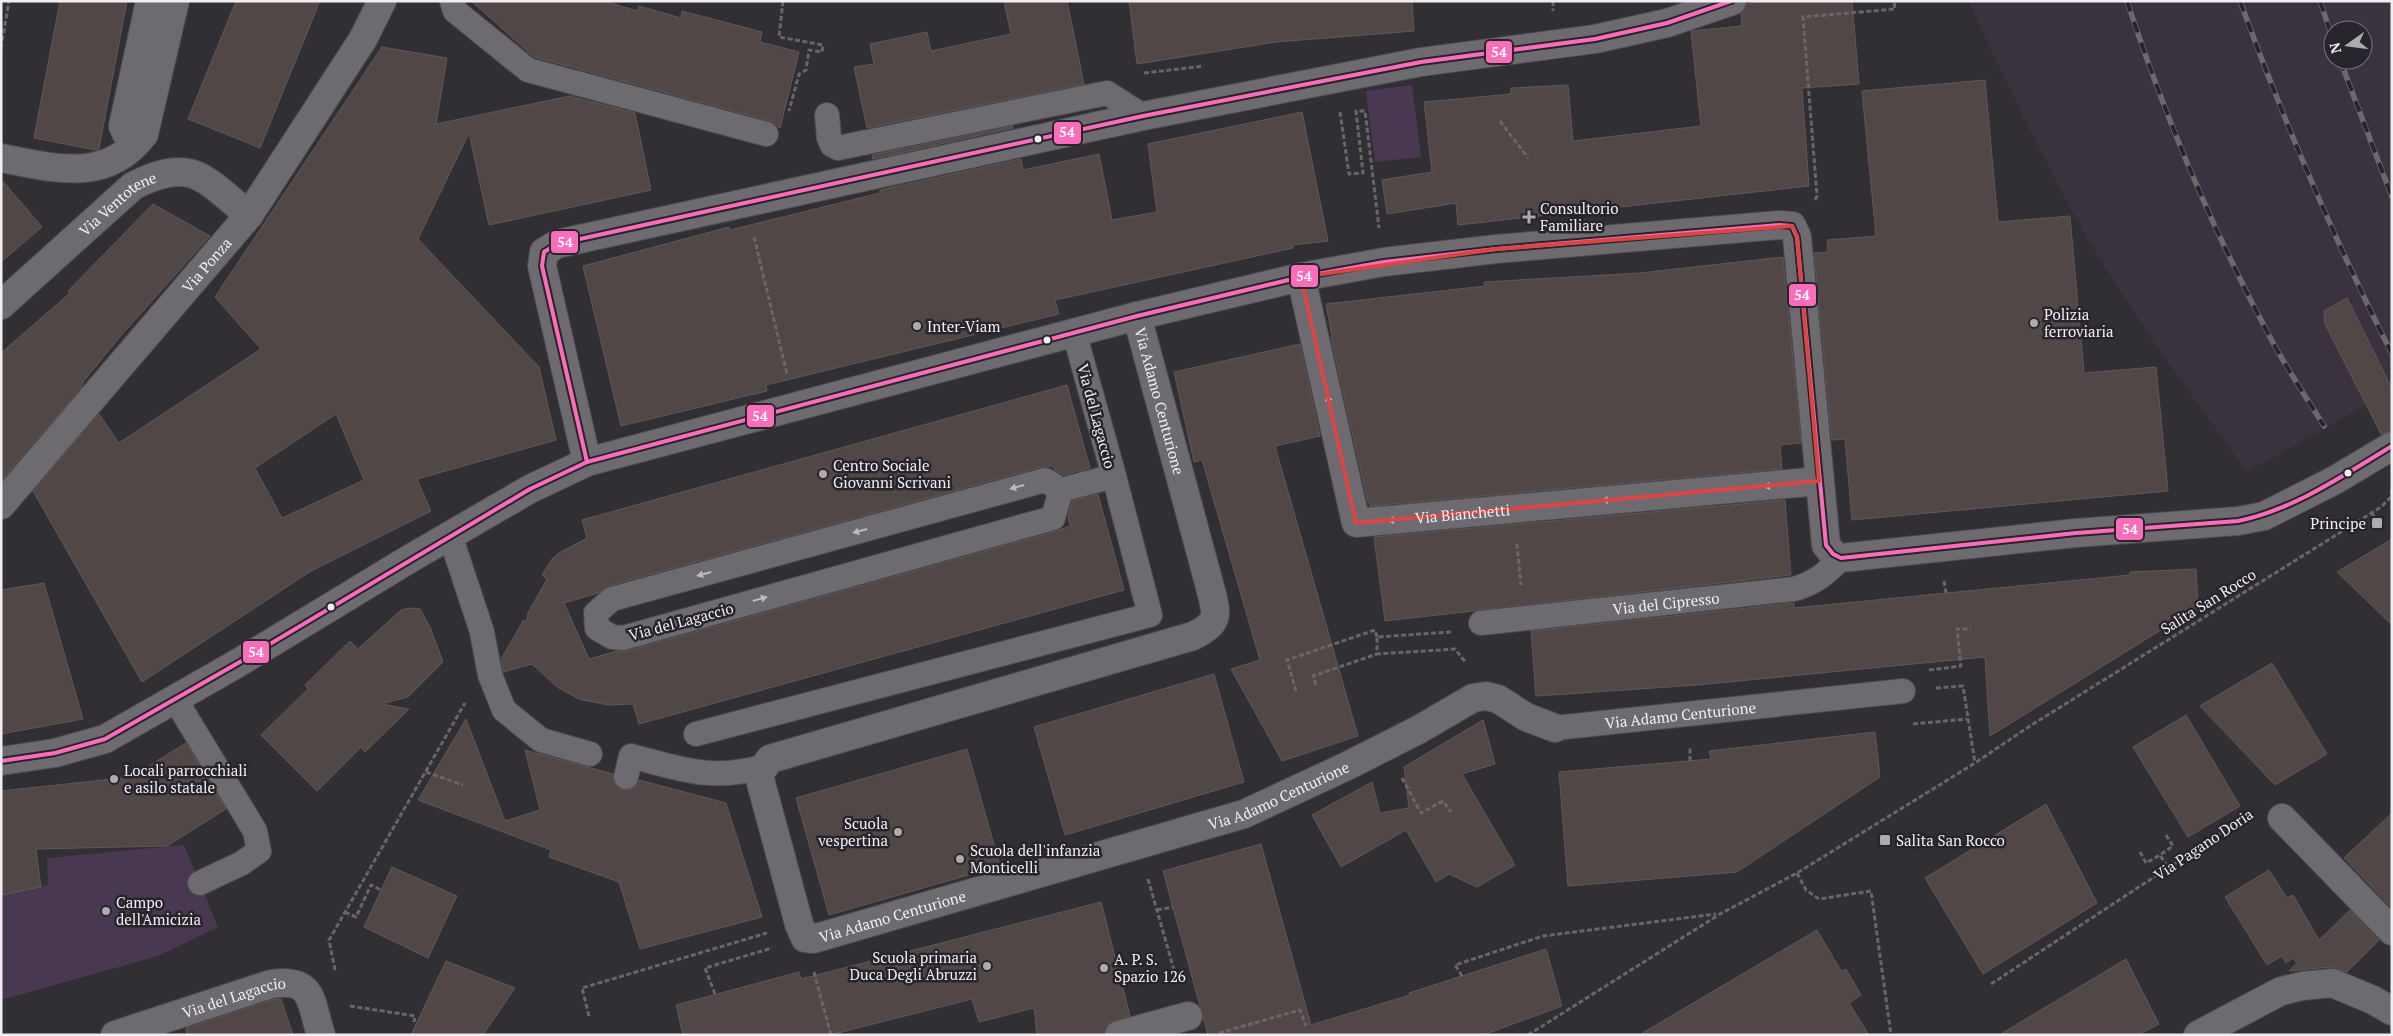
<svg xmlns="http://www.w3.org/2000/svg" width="2393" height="1036" font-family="'PT Serif',serif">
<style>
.built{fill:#3a323e;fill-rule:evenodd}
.green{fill:#483851}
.building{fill:#524747;stroke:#5c595b;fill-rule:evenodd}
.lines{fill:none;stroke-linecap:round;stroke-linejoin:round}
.lane-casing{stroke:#4d4b4f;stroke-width:26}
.street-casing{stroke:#4d4b4f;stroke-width:30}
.path{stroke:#69666a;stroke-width:3;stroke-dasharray:5 2.5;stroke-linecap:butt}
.lane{stroke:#6e6b70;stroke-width:24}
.street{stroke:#6e6b70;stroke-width:28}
.rail-casing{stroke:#6b696c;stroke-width:5.5}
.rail{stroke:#28242b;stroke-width:4;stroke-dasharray:11;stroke-linecap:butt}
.bus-1-casing{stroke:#28242b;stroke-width:8}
.bus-1{stroke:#fb6dba;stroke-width:4}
.oneway{fill:#bdbabe}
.marked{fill:none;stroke:#da4646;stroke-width:4;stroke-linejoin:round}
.bus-dot{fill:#f1eef2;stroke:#28242b;stroke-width:2}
.poi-dot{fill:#aeabb0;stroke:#28242b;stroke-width:2}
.labels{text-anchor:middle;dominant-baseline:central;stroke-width:5;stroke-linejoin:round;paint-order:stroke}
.street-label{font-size:15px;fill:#f1eef2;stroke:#28242b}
.poi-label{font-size:15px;fill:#f1eef2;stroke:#28242b;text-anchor:start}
.line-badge{stroke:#28242b;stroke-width:2}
.badge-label{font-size:14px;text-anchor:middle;font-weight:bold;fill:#fff}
</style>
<rect width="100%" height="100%" fill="#322f34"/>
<!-- built -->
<path class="built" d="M1968 1H2392V390L2247 472 2157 347 2089 242 2029 129ZM2333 30H2363V60H2333Z"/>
<!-- green -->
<g class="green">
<path d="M1412 85 1421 157 1375 162 1366 91Z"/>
<path d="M184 845 218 927 158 956 1 1000V895L48 885 47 858Z"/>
</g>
<!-- building -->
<g class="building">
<path d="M60 1H127L99 149 96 150 34 138Z"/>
<path d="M236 1H320L260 148 188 119Z"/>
<path d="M471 1H604L637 11 639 6 681 18 682 11 762 32 760 42 799 52 780 128 770 121 534 57Z"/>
<path d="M1004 1H1067L1084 84 867 128 854 67 874 64 870 44 927 32 931 51 1011 34Z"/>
<path d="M1129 1H1412L1414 31 1276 42 1137 64Z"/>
<path d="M1761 1H1852L1859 84 1802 88 1809 186 1458 225 1456 203 1387 214 1382 180 1432 172 1424 102 1511 94V88L1568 85 1573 141 1701 126 1691 31 1742 26 1741 13 1747 4Z"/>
<path d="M382 47 447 58 436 124 570 96 635 113 651 190 489 225 469 133 418 239 539 367 556 440 417 479 431 511 311 571 142 682 33 491 99 414 119 443 261 349 215 297ZM336 414 364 480 282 518 255 468Z"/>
<path d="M1985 80 1998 222 2070 216 2084 373 2156 367 2168 491 1852 520 1845 439 1832 440 1814 253 1828 252 1827 240 1876 236 1862 91Z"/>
<path d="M1302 112 1328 241 1293 245V248L1055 300 1059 314 766 385 767 391 621 426 583 266 729 227 730 230 880 193V190L1021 159 1023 170 1099 154 1112 220 1157 212 1148 144Z"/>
<path d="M1013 126V128L873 159 872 155Z"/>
<path d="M1 179 42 227 1 262Z"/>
<path d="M153 204 210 236 119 338 83 382 81 388 1 481V353L70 293 68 291Z"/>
<path d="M1783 257 1801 443 1780 445 1782 469 1370 506V503H1368L1331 338 1332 337 1326 304 1485 286 1484 282 1640 273Z"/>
<path d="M2347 298 2392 389V430L2381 434 2325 324 2324 311Z"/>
<path d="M1300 344 1320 436 1275 446 1358 736 1282 761 1231 669 1260 660 1202 460 1194 462 1174 372Z"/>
<path d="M1067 385 1090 468 1063 475 1055 470 1053 466 1041 467 608 586 598 593 564 603 589 659 617 651H627L1057 531 1070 526 1068 517 1072 501 1098 494 1124 590 639 724 633 704 608 705 579 699 557 687 532 664 503 672 501 659 523 621 527 620 528 613 547 579 542 575 552 559 559 553 587 538 582 520Z"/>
<path d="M1785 500 1791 575 1385 621 1374 537Z"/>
<path d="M2392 539V625L2337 572Z"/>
<path d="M2196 569 2198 607 1990 736 1985 657 1698 685 1536 696 1531 631 1794 603V608L2130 575V572Z"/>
<path d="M44 583 83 719 1 734V590Z"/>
<path d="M410 608 420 609 430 627 443 662 408 697 381 704 409 709 365 752 361 747 317 791 261 735 308 689 305 685 350 641 358 649 401 610Z"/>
<path d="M2272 663 2327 754 2275 785 2200 706Z"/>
<path d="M1214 674 1244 782 1065 835 1034 727Z"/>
<path d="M2186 715 2240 806 2188 837 2133 747Z"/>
<path d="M466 719 505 821 540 810 525 750 613 774V781L622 790H630L639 780 726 803 762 917 640 949 619 882 549 857 551 850 418 800Z"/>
<path d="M1483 720 1495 764 1462 774 1515 865 1477 887 1449 874 1436 882 1406 830 1341 867 1312 815 1372 782 1380 813 1409 808 1404 767Z"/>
<path d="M1875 732 1880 777 1737 872 1568 886 1559 772 1711 759 1709 751Z"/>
<path d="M186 743 226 809 167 846 36 849 41 887 1 895V791L131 777Z"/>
<path d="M967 749 1000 866 829 915 796 798Z"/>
<path d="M2046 804 2097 903 1983 974 1925 878Z"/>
<path d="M2392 813V908L2344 858Z"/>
<path d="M1261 844 1311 1025 1410 995 1409 993 1546 949 1562 1006 1483 1035H1208L1163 871Z"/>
<path d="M392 867 457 896 428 958 364 927Z"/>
<path d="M2269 870 2287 898 2293 895 2319 940 2350 910 2379 940 2347 972 2330 967 2289 971 2297 963 2293 958 2286 963 2282 956 2267 965 2225 897Z"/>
<path d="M1101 902 1130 1016 1108 1024 1104 1035H1037L1034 1008 979 1022 972 999 830 1035H683L676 1005 799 972 801 979Z"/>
<path d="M1817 930 1841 971 1846 969 1861 995 1849 1003 1869 1035H1639Z"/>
<path d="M2126 959 2159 1024 2138 1035H1999Z"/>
<path d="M446 961 515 988 483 1035H411Z"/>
<path d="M275 999H281L293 1035H187L186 1028Z"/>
</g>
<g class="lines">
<defs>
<g id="lane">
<path d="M452 1 455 11 528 70 766 134"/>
<path d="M827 115 829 138 832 145 838 148 1107 93 1143 116"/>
<path d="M1061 490 1053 518 623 638 612 637 597 628 596 613 612 599 1045 480 1061 490 1114 476 1074 332"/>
<path d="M450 535 482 632 490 675 504 710 541 740 590 754"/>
<path id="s1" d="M1481 623 1794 589C1815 583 1827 573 1841 558"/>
<path d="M175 699 255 831 259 851 242 863 200 883"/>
<path id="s2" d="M1555 728 1903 691"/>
<path d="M696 734 1150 615 1114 476"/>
<path d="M626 777 631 756C681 769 710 781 762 767"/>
</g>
<g id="street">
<path d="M150 1 123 126 126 133 133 138 144 134 175 1"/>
<path d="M1 158C53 168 107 184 144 134"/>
<path id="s3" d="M1301 277 1356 523 1819 481"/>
<path id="s4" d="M1 305 133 186C193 156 203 178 249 215"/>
<path id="s5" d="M1137 316 1210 587C1217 614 1221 622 1193 636L770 759 759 774 761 783 799 924 805 938 813 939 1244 814 1347 766 1418 730 1473 698 1486 696 1498 699 1526 717 1555 728"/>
<path d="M587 462 542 266 544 252 557 244 1143 116 1421 62 1595 39 1667 23 1732 1"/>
<path id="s6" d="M1 505 249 215 363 39 382 1"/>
<path d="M1 761 55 753 105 739 238 663 411 558 530 489 587 462 1137 316 1301 277 1384 262 1496 249 1779 225 1792 226 1797 237 1826 545 1833 554 1841 558 2076 533 2238 521 2264 516 2335 480 2392 446"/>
<path d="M2282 818 2392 931"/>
<path id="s7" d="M115 1035 271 984C314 977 310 1001 321 1035"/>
<path d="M1119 1035 1188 1016"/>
<path d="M2198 1035 2281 991 2302 986 2332 983 2373 1000 2392 1011"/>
</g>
</defs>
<!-- lane casing -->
<use href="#lane" class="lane-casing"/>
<!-- street casing -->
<use href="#street" class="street-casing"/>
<!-- path -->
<g class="path">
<path d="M783 1 779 37 823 45 822 52 809 50 806 70 799 74 789 111"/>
<path d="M1553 1V11"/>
<path d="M1 48 9 1"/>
<path d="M1144 73 1204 66"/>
<path d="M1340 112 1349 174 1363 173 1356 111H1365L1379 228"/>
<path d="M1500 121 1528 158"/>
<path d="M1815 200 1817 196 1803 17 1895 9 1894 1"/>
<path d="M754 237 787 374"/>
<path d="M2372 513 2377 523"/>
<path d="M1517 544 1521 585"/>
<path d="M1944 581 1946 593"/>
<path d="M1451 632 1377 637V654L1455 649 1466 663"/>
<path d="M1929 670 1961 666 1957 629H1971"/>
<path d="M1316 685 1313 676 1377 654"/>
<path d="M1936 688 1963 686 1975 763"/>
<path d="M1296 691 1287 660 1375 630 1377 637"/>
<path d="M1913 724 1967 719"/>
<path d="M1690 761V748"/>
<path d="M426 772 463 785"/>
<path d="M1402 778 1421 813 1443 801 1451 812"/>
<path d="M2166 835 2173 846 2160 855 2168 868"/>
<path d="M2140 852 2146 863 2160 855"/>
<path d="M1797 873 1806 890 1819 899 1871 891 1891 1035"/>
<path d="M1148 879 1178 984"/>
<path d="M1157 910 1173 907"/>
<path d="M345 912 356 917 371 885 381 890"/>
<path d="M335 970 329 940 465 703"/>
<path d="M814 972 831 1035"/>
<path d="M1462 976 1455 965 1543 936 1716 914"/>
<path d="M1991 984 2247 816"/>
<path d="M715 994 705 968 772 948"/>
<path d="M350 1006 415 1016 414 1022"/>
<path d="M589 1016 582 988 767 933"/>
<path d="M1219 1033 1300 1010 1306 1026"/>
<path d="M1528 1035 1720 914 1797 873 1975 763 2030 726 2381 507 2390 498 2392 491"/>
</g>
<!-- lane -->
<use href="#lane" class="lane"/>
<!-- street -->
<use href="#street" class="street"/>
<defs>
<g id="rail">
<path d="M2127 1C2165 117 2213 231 2271 339 2287 369 2306 397 2324 426"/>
<path d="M2240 1C2284 122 2334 239 2392 354"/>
<path d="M2320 1 2333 40"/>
<path d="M2340 60 2392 197"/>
</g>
</defs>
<!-- rail casing -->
<use href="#rail" class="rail-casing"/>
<!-- rail -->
<use href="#rail" class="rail"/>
<defs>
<g id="bus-1">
<path d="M587 462 542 266 544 252 557 244 1143 116 1421 62 1595 39 1667 23 1731 1"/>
<path d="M1 761 55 753 105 739 238 663 530 489 587 462 1137 316 1301 277 1384 262 1496 249 1779 225 1792 226 1797 237 1826 545 1833 554 1841 558 2076 533 2238 521C2293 510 2344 475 2392 446"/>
</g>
</defs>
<!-- bus-1 casing -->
<use href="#bus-1" class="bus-1-casing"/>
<!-- bus-1 -->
<use href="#bus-1" class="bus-1"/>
</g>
<!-- one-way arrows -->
<defs><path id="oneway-solid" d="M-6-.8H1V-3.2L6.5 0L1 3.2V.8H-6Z" transform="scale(1.25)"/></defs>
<g class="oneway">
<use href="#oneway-solid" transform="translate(1329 402) rotate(-103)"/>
<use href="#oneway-solid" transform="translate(1771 486) rotate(175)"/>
<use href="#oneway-solid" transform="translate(1017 487) rotate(165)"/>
<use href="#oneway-solid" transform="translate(1609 500) rotate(175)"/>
<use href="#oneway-solid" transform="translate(1395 520) rotate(175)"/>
<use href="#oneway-solid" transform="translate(860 531) rotate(165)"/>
<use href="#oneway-solid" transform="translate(704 574) rotate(165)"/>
<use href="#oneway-solid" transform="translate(760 599) rotate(-16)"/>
</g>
<!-- marked area -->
<path class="marked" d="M1792 226 1797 237 1819 481 1356 523 1301 277 1496 249Z"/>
<!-- markers -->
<g class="bus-dot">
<circle cx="1038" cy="139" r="4.5"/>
<circle cx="1047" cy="340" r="4.5"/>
<circle cx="2348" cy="473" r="4.5"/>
<circle cx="331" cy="607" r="4.5"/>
</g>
<g class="poi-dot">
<path d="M1526.5 209.5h5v5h5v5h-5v5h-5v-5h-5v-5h5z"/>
<circle cx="2034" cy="323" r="5"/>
<circle cx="917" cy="326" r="5"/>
<circle cx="823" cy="474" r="5"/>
<rect x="2371" y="517" width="12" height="12" rx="2.5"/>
<circle cx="114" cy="779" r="5"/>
<circle cx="898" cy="832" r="5"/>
<rect x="1879" y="834" width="12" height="12" rx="2.5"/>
<circle cx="960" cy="859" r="5"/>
<circle cx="106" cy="911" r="5"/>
<circle cx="987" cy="966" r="5"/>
<circle cx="1104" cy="968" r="5"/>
</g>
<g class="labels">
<!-- street labels -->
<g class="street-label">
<text stroke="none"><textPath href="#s4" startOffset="155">Via Ventotene</textPath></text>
<text stroke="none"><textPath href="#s6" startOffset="316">Via Ponza</textPath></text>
<text stroke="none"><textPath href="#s5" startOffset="88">Via Adamo Centurione</textPath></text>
<text transform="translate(1097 416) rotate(75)">Via del Lagaccio</text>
<text stroke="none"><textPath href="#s3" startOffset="359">Via Bianchetti</textPath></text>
<text transform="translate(2208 601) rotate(-32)">Salita San Rocco</text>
<text stroke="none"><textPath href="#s1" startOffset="186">Via del Cipresso</textPath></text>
<text transform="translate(681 621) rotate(-15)">Via del Lagaccio</text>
<text stroke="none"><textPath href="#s2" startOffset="126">Via Adamo Centurione</textPath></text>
<text stroke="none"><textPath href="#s5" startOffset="1466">Via Adamo Centurione</textPath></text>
<text transform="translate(2203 844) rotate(-34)">Via Pagano Doria</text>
<text stroke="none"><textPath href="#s5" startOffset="1061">Via Adamo Centurione</textPath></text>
<text stroke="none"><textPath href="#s7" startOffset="125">Via del Lagaccio</textPath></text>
</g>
<!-- poi labels -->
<g class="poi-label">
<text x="1540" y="208">Consultorio<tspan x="1540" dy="17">Familiare</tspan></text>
<text x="2044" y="314">Polizia<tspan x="2044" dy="17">ferroviaria</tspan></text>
<text x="927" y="326">Inter-Viam</text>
<text x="833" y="465">Centro Sociale<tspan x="833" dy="17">Giovanni Scrivani</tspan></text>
<text x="2366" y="523" text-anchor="end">Principe</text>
<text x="124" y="770">Locali parrocchiali<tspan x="124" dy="17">e asilo statale</tspan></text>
<text x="888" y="823" text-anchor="end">Scuola<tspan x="888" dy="17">vespertina</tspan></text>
<text x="1896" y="840">Salita San Rocco</text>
<text x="970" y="850">Scuola dell'infanzia<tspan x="970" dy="17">Monticelli</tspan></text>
<text x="116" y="902">Campo<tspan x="116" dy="17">dell'Amicizia</tspan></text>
<text x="977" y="957" text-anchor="end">Scuola primaria<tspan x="977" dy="17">Duca Degli Abruzzi</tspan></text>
<text x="1114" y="959">A. P. S.<tspan x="1114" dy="17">Spazio 126</tspan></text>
</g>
</g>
<g class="line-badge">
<rect x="1485" y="40" width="28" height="24" rx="5" fill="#fb6dba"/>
<rect x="1053" y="121" width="29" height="24" rx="5" fill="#fb6dba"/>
<rect x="550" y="230" width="29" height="24" rx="5" fill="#fb6dba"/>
<rect x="1290" y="264" width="29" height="24" rx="5" fill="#fb6dba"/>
<rect x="1788" y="283" width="29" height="24" rx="5" fill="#fb6dba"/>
<rect x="746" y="404" width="29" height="24" rx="5" fill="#fb6dba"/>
<rect x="2115" y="517" width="29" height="24" rx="5" fill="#fb6dba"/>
<rect x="242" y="640" width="28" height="24" rx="5" fill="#fb6dba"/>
</g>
<g class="badge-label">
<text x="1499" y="57">54</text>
<text x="1067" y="137">54</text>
<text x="565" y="247">54</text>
<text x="1304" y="281">54</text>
<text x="1802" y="300">54</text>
<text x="760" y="421">54</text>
<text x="2130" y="534">54</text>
<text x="256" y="657">54</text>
</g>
<!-- border -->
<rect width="2393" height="1036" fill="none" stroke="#f1eef2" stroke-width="5"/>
<!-- north arrow -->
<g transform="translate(2348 45) rotate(256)"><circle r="24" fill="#28242b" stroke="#78757b"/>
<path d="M0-4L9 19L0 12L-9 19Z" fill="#aeabb0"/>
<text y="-8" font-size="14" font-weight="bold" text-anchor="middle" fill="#f1eef2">N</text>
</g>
</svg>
